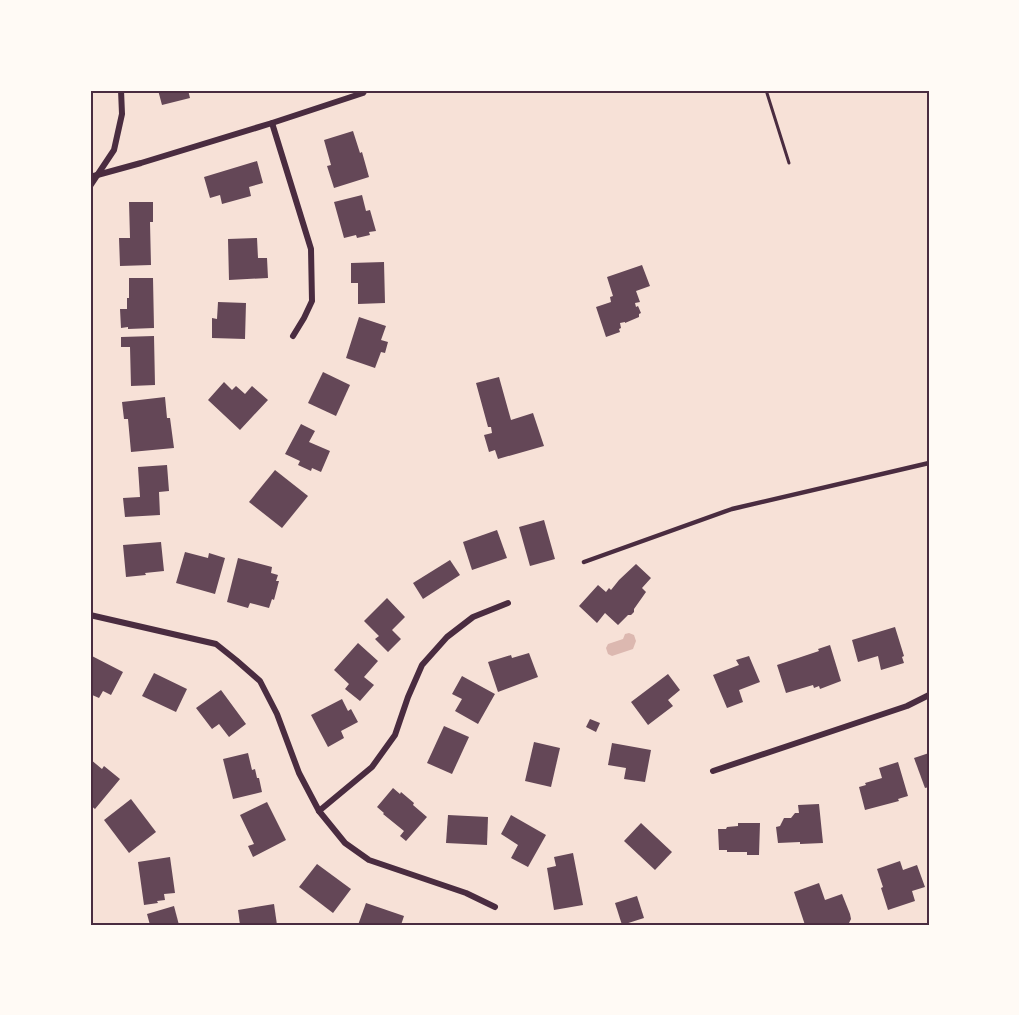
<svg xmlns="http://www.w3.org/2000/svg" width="1019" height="1015" font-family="Mulish,sans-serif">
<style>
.water{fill:#dcb8b0}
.building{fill:#644757}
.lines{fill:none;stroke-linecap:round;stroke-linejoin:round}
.path{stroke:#4a2c40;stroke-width:3}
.service{stroke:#4a2c40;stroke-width:4.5}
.minor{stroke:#4a2c40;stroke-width:6}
.neatline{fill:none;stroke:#4a2c40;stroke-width:2}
</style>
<rect width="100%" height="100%" fill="#f7e1d7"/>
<!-- water -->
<path class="water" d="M629 633 634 635 636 641 633 649 612 656 608 654 606 648 608 644 623 639 625 634Z"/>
<!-- building -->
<g class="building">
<path d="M158 90H188L190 98 162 105Z"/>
<path d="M353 131 360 153 362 152 369 177 334 188 327 166 331 165 324 140Z"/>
<path d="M257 161 263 183 249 187 251 196 222 204 220 195 210 198 204 177Z"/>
<path d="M362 195 366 211 370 210 376 231 369 232 370 235 357 238 356 235 344 238 334 202Z"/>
<path d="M129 202H153V222H150L151 265 120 266 119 238H130Z"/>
<path d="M257 238 258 258H267L268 278 229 280 228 239Z"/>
<path d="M384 262 385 303 358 304V283H351V263Z"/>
<path d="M642 265 650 286 636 291 640 302 635 303 636 307 638 306 641 313 639 314V317L625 323V322L620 323 621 328 619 329 620 332 606 337 596 307 611 302 610 297 613 296 607 277Z"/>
<path d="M129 278H153L154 328 128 329V327L121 328 120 309H127V298H129Z"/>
<path d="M218 302 246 303 245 339 212 338V318L217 319Z"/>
<path d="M359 317 386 326 381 340 388 342 385 353 381 352 375 368 346 358Z"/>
<path d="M154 336 155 385 131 386 130 347H121V337Z"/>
<path d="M323 372 350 385 336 416 308 403Z"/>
<path d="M499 377 511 420 533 413 544 446 498 459 495 450 489 452 484 435 492 433 491 427H488L476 383Z"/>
<path d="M224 382 232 390 236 386 245 394 252 386 268 400 240 430 208 400Z"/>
<path d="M165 397 167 418H170L174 448 131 452 128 419H124L122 402Z"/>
<path d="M301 424 315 431 309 442 330 451 321 472 312 468 311 471 298 465 300 461 285 454Z"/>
<path d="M167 465 169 491 159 492 160 515 125 517 123 498 140 497 138 467Z"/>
<path d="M275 470 308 496 282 528 249 502Z"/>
<path d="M544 520 555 559 530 566 519 527Z"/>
<path d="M497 530 507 558 472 570 463 542Z"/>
<path d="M161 542 164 571 145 573 146 575 126 577 123 545Z"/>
<path d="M185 552 208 558 209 553 225 558 215 594 176 583Z"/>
<path d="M238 558 272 567 271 573 278 575 276 581H279L274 600 272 599 269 608 250 603 248 608 227 602Z"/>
<path d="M450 560 460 575 423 599 413 583Z"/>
<path d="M636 564 651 578 642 588 646 592 634 609V612L631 615H628L618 625 605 613 597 623 579 606 598 585 606 592 609 588 611 590 619 580Z"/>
<path d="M387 598 405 617 392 630 401 639 388 652 375 639 379 636 364 621Z"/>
<path d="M895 627 904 656 902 657 904 663 881 670 878 656 858 662 852 640Z"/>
<path d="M358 643 378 661 364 677 374 685 360 701 345 689 349 684 334 670Z"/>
<path d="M830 645 841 681 820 689 819 686 814 688 813 685 786 693 777 665 819 651 818 649Z"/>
<path d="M529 653 538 677 498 692 488 662 511 655 512 658Z"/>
<path d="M90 655 123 672 111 695 103 691 99 698 90 694Z"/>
<path d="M749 656 760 682 739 690 743 702 727 708 713 675 739 665 736 660Z"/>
<path d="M154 673 187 689 176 712 142 696Z"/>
<path d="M668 674 680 690 668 700 673 706 648 725 631 702Z"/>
<path d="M462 676 495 694 478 724 455 711 462 699 452 694Z"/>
<path d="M221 690 246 724 229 737 219 724 212 729 196 708Z"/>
<path d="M342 699 348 711 351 709 358 722 341 731 344 738 328 747 311 715Z"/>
<path d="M590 719 600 723 596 732 586 727Z"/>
<path d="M444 726 469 737 452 774 427 763Z"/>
<path d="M534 742 560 748 551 787 525 781Z"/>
<path d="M612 743 651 750 645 782 624 779 626 768 608 765Z"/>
<path d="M248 753 252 770 255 769 257 778H259L262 792 233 799 223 759Z"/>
<path d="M929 753V787L925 788 914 758Z"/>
<path d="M90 759 102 769 104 766 120 779 95 809 90 805Z"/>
<path d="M898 762 908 796 898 799 899 801 865 810 859 787 866 785 865 783 882 778 879 768Z"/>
<path d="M393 788 400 794 401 792 414 803 413 805 427 817 406 841 400 836 404 831 383 814 384 813 377 807Z"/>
<path d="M131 799 156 832 129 853 104 820Z"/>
<path d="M267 802 286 840 253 857 248 846 254 844 240 815Z"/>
<path d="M819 804 823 843 800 844V842L778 843 776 827 780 826 784 818H791L795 813H799L798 805Z"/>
<path d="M448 815 488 817 487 845 446 843Z"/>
<path d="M511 815 546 835 528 867 511 858 518 845 501 834Z"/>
<path d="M641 823 672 852 655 870 624 841Z"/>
<path d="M738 823H760L759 855H747V852H727V850H719L718 829H726L727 827 738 826Z"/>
<path d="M573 853 583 905 554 910 547 868 556 866 554 857Z"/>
<path d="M170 857 175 893 164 894 165 900 157 901 158 903 144 905 138 862Z"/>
<path d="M900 861 903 870 917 865 925 887 912 891 915 901 888 910 881 888 883 887 877 869Z"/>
<path d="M317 864 351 889 333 913 299 887Z"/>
<path d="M819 883 825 900 842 894 850 914 851 919 849 923 844 925H805L794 892Z"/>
<path d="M637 896 644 918 622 925 615 903Z"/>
<path d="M366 903 404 916 401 925H358Z"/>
<path d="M274 904 277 925H240L238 910Z"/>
<path d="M174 906 179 925H150L147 914Z"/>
</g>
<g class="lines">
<!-- path -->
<path class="path" d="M766 90 789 163"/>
<!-- service -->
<path class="service" d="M584 562 732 509 929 463"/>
<!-- minor -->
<g class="minor">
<path d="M272 123 311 249 312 301 304 318 293 336"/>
<path d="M90 177 141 163 272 123 363 93 365 90"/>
<path d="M90 186 114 150 122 114 121 90"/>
<path d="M90 615 216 644 236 660 260 681 277 714 299 773 319 811 345 843 369 860 466 893 495 907"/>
<path d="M713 771 907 706 929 695"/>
<path d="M319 811 372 767 395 735 408 697 422 665 447 637 473 617 508 603"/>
</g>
</g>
<!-- border -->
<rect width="1019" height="1015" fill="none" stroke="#fffaf5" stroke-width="183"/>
<rect x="92" y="92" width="836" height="832" class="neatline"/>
</svg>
